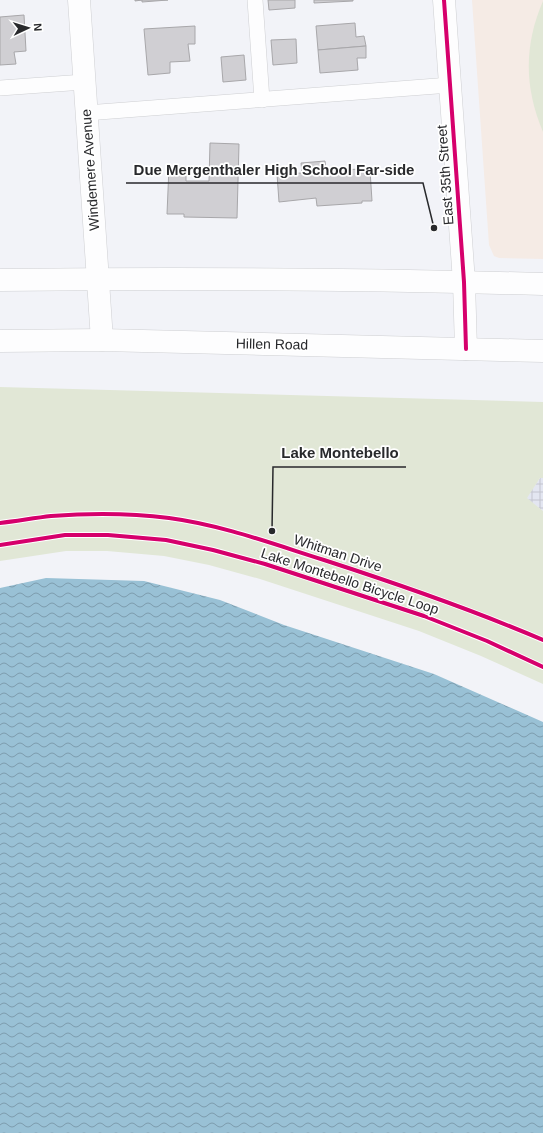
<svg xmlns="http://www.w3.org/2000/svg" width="543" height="1133" font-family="Arial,sans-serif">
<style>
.industrial{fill:url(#industrial-grid)}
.education{fill:#f5ebe5}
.green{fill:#e1e7d6}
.water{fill:url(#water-waves)}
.building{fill:#d0cfd3;stroke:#a8a7aa}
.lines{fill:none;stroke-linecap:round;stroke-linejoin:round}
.service-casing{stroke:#cecfd2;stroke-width:16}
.minor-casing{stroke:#cecfd2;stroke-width:23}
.primary-casing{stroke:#cecfd2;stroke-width:23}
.service{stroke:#fdfdfe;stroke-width:15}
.minor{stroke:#fdfdfe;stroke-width:22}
.primary{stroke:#fdfdfe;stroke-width:22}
.cycleway-casing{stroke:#fff;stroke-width:6}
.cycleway{stroke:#d6006c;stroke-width:4}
.labels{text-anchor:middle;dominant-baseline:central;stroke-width:3.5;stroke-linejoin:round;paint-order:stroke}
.street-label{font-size:14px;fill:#28292c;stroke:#fff}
.leader{fill:none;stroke:#28292c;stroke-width:1.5}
.callout-dot{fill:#28292c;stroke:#fff;stroke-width:1.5}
.callout-label{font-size:15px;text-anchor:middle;font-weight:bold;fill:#28292c;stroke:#fff;stroke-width:3.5;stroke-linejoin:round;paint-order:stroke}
</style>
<defs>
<pattern id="industrial-grid" width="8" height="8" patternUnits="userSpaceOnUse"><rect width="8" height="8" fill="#e3e6f1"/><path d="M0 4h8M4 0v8" fill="none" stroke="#c3c5cf"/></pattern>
<pattern id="water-waves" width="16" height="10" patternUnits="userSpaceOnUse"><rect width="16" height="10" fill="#99c1d5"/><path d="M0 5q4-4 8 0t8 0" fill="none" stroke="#7d9dad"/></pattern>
</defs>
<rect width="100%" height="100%" fill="#f2f3f8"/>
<!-- industrial -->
<path class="industrial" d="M540 478H543V511L526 498Z"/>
<!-- education -->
<path class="education" d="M472 0H543V259L499 258 494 256 489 245Z"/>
<!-- green -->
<g class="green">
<path d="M543 1V132C524 87 524 45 543 1Z"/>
<path d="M0 387 543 402V478H540L527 498 543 511V684L481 656 419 631 260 579 209 565 164 556 107 551H66L0 561Z"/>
</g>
<!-- water -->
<path class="water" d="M46 578 144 581 220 600 284 625 434 674 543 722V1133H0V588Z"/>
<!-- building -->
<g class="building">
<path d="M135 0H168L142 2V0L135 1Z"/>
<path d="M268 0H295V8L269 10Z"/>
<path d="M314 0H353V1L314 3Z"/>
<path d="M24 15 26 51 14 52 16 64 0 65V17Z"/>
<path d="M355 23 356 37 364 36 366 46 318 50 316 26Z"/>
<path d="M195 26V44H188L190 61 170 62V73L148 75 144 29Z"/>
<path d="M296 39 297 63 273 65 271 40Z"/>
<path d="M366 46V58H357L358 70 320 73 318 50Z"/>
<path d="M244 55 246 80 223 82 221 57Z"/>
<path d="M210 143 239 144 237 218 184 217V214H167L169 167H186V181H209Z"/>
<path d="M325 161 326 171 360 169V171L370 170 372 201H362V203L317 206 316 198 279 202 277 174 302 173 301 163Z"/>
</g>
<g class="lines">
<defs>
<g id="service">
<path d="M255 0 262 100"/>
<path d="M0 88 84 82"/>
<path d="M86 113 450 85"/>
</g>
<g id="minor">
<path d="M79 0 102 340"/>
<path d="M444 0 464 282 466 349"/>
</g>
<g id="primary">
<path d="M0 280C181 278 362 279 543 284"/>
<path d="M0 341 102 340 543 351"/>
</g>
</defs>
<!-- service casing -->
<use href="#service" class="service-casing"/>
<!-- minor casing -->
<use href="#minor" class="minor-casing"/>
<!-- primary casing -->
<use href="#primary" class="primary-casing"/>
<!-- service -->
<use href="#service" class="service"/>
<!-- minor -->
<use href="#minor" class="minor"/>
<!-- primary -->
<use href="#primary" class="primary"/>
<defs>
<g id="cycleway">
<path d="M444 0 464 282 466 349"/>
<path d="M0 523C17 521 34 518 51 516 90 513 130 513 169 518 222 525 273 544 324 560 398 584 471 609 543 640"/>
<path d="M0 545 65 535H108L166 540 213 550 265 564 424 616 487 641 543 667"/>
</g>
</defs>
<!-- cycleway casing -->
<use href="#cycleway" class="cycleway-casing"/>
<!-- cycleway -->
<use href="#cycleway" class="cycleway"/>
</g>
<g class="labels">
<!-- street labels -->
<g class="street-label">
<text transform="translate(90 170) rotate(-94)">Windemere Avenue</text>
<text transform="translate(445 175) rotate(-94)">East 35th Street</text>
<text transform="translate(272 344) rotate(1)">Hillen Road</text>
<text transform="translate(338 553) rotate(18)">Whitman Drive</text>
<text transform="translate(350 581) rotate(18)">Lake Montebello Bicycle Loop</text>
</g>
</g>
<!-- callouts -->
<path class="leader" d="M434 228L423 183H126M272 531L273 467H406"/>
<g class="callout-dot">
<circle cx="434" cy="228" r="4"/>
<circle cx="272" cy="531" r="4"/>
</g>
<g class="callout-label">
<text x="274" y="175">Due Mergenthaler High School Far-side</text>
<text x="340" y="458">Lake Montebello</text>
</g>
<!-- north arrow -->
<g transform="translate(28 28) rotate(86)" stroke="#ffffff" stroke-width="3" paint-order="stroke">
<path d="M0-3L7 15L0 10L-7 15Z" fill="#28292c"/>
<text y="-6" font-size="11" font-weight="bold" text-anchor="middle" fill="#28292c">N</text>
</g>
</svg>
